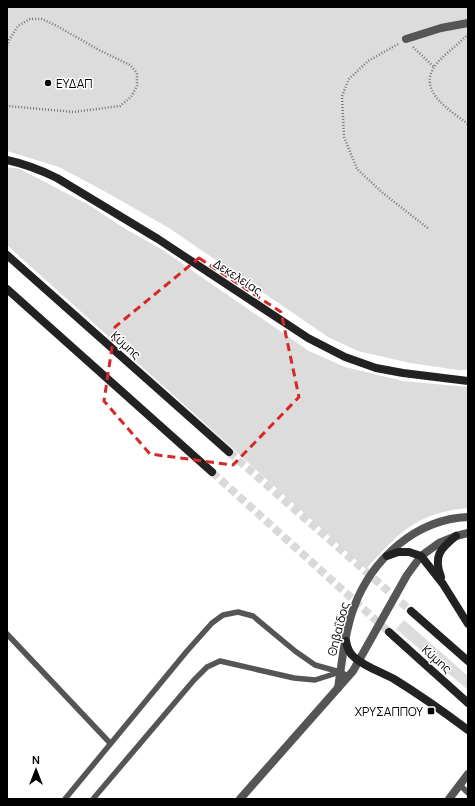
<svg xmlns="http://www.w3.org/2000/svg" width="475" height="806" font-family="Manrope,sans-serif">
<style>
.green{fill:#dcdcdc}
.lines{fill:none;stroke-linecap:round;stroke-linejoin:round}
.secondary-tunnel{stroke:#d9d9d9;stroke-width:8;stroke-dasharray:8 4;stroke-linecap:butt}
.path{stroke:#777;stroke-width:2.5;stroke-dasharray:1 2;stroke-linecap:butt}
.service{stroke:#555;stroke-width:5.5}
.minor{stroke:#555;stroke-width:8}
.secondary{stroke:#222;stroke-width:8}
.marked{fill:none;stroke:#d62828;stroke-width:3;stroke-dasharray:8 5;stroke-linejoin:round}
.poi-dot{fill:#000;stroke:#fff;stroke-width:1.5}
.labels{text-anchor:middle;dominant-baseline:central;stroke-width:3;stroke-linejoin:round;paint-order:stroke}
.poi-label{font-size:12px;fill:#000;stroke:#fff;text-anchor:start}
.street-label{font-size:12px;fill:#000;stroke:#fff}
</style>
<rect width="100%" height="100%" fill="#fff"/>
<!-- green -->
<g class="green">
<path d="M7 7H468V370H458L410 363 358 351 328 337 169 228 104 191 59 167 7 151Z"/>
<path d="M7 167 20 169 89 205 127 230 158 247 309 351 345 367 403 381 468 387V508C416 513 400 532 366 569L7 245Z"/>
<path d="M404 620 468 676V690L396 629Z"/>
</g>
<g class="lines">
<!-- secondary-tunnel -->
<g class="secondary-tunnel">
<path d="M229 452 411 611"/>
<path d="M212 472 389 632"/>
</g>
<!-- path -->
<g class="path">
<path d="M468 34C459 44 447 52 438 62 414 89 448 109 468 124"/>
<path d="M398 44 368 61 349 79 342 96 344 137 357 169 384 194 429 229"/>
<path d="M7 46 9 40 18 26 30 19H42L57 26 99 50 130 65 137 73V86L131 97 120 106 74 112 7 106"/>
<path d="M413 47 434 67"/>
</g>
<!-- service -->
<g class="service">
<path d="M7 634 110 743"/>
<path d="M460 785 468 793"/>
<path d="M65 799 187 651 212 623 223 615 238 612 253 616 295 651 315 665 340 672 348 676"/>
<path d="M93 799 194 680 207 667 220 661 294 678 315 680 340 672"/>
</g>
<!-- minor -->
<g class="minor">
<path d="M406 39 441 28 468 23"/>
<path d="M338 688C342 662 345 631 354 607 372 559 416 519 468 517"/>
<path d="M240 799 353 671 407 575 421 556 439 543 456 536 468 533"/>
<path d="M449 799 468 774"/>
</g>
<!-- secondary -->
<g class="secondary">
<path d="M7 160C25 164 41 170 57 178L158 239 308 338 345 357 376 368 403 373 468 381"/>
<path d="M7 255 229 452"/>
<path d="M7 289 212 472"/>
<path d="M387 556 398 552H409L421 556 443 584 468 624"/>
<path d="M441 577C433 556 440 549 456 536"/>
<path d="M411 611 468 661"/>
<path d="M389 632 468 703"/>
<path d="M346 641C347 647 349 653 354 657 365 667 381 672 394 679 420 695 444 712 468 730"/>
</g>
</g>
<!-- marked area -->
<path class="marked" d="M199 258 281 312 299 397 233 465 150 454 104 401 115 327Z"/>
<!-- markers -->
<g class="poi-dot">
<circle cx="48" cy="83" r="4"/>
<rect x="427" y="707" width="8" height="8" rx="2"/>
</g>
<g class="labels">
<!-- poi labels -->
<g class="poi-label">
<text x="56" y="83">ΕΥΔΑΠ</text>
<text x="423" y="711" text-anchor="end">ΧΡΥΣΑΠΠΟΥ</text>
</g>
<!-- street labels -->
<g class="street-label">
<text transform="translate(238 277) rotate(33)">Δεκελείας</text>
<text transform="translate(126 345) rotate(42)">Κύμης</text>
<text transform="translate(338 629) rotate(-76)">Θηβαΐδος</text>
<text transform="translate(437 659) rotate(42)">Κύμης</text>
</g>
</g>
<!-- border -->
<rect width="475" height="806" fill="none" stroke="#000000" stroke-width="16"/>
<!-- north arrow -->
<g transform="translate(36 770)" stroke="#ffffff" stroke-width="3" paint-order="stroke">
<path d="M0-3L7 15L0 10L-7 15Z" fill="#000000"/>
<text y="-6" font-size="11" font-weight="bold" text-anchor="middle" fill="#000000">N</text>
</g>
</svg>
